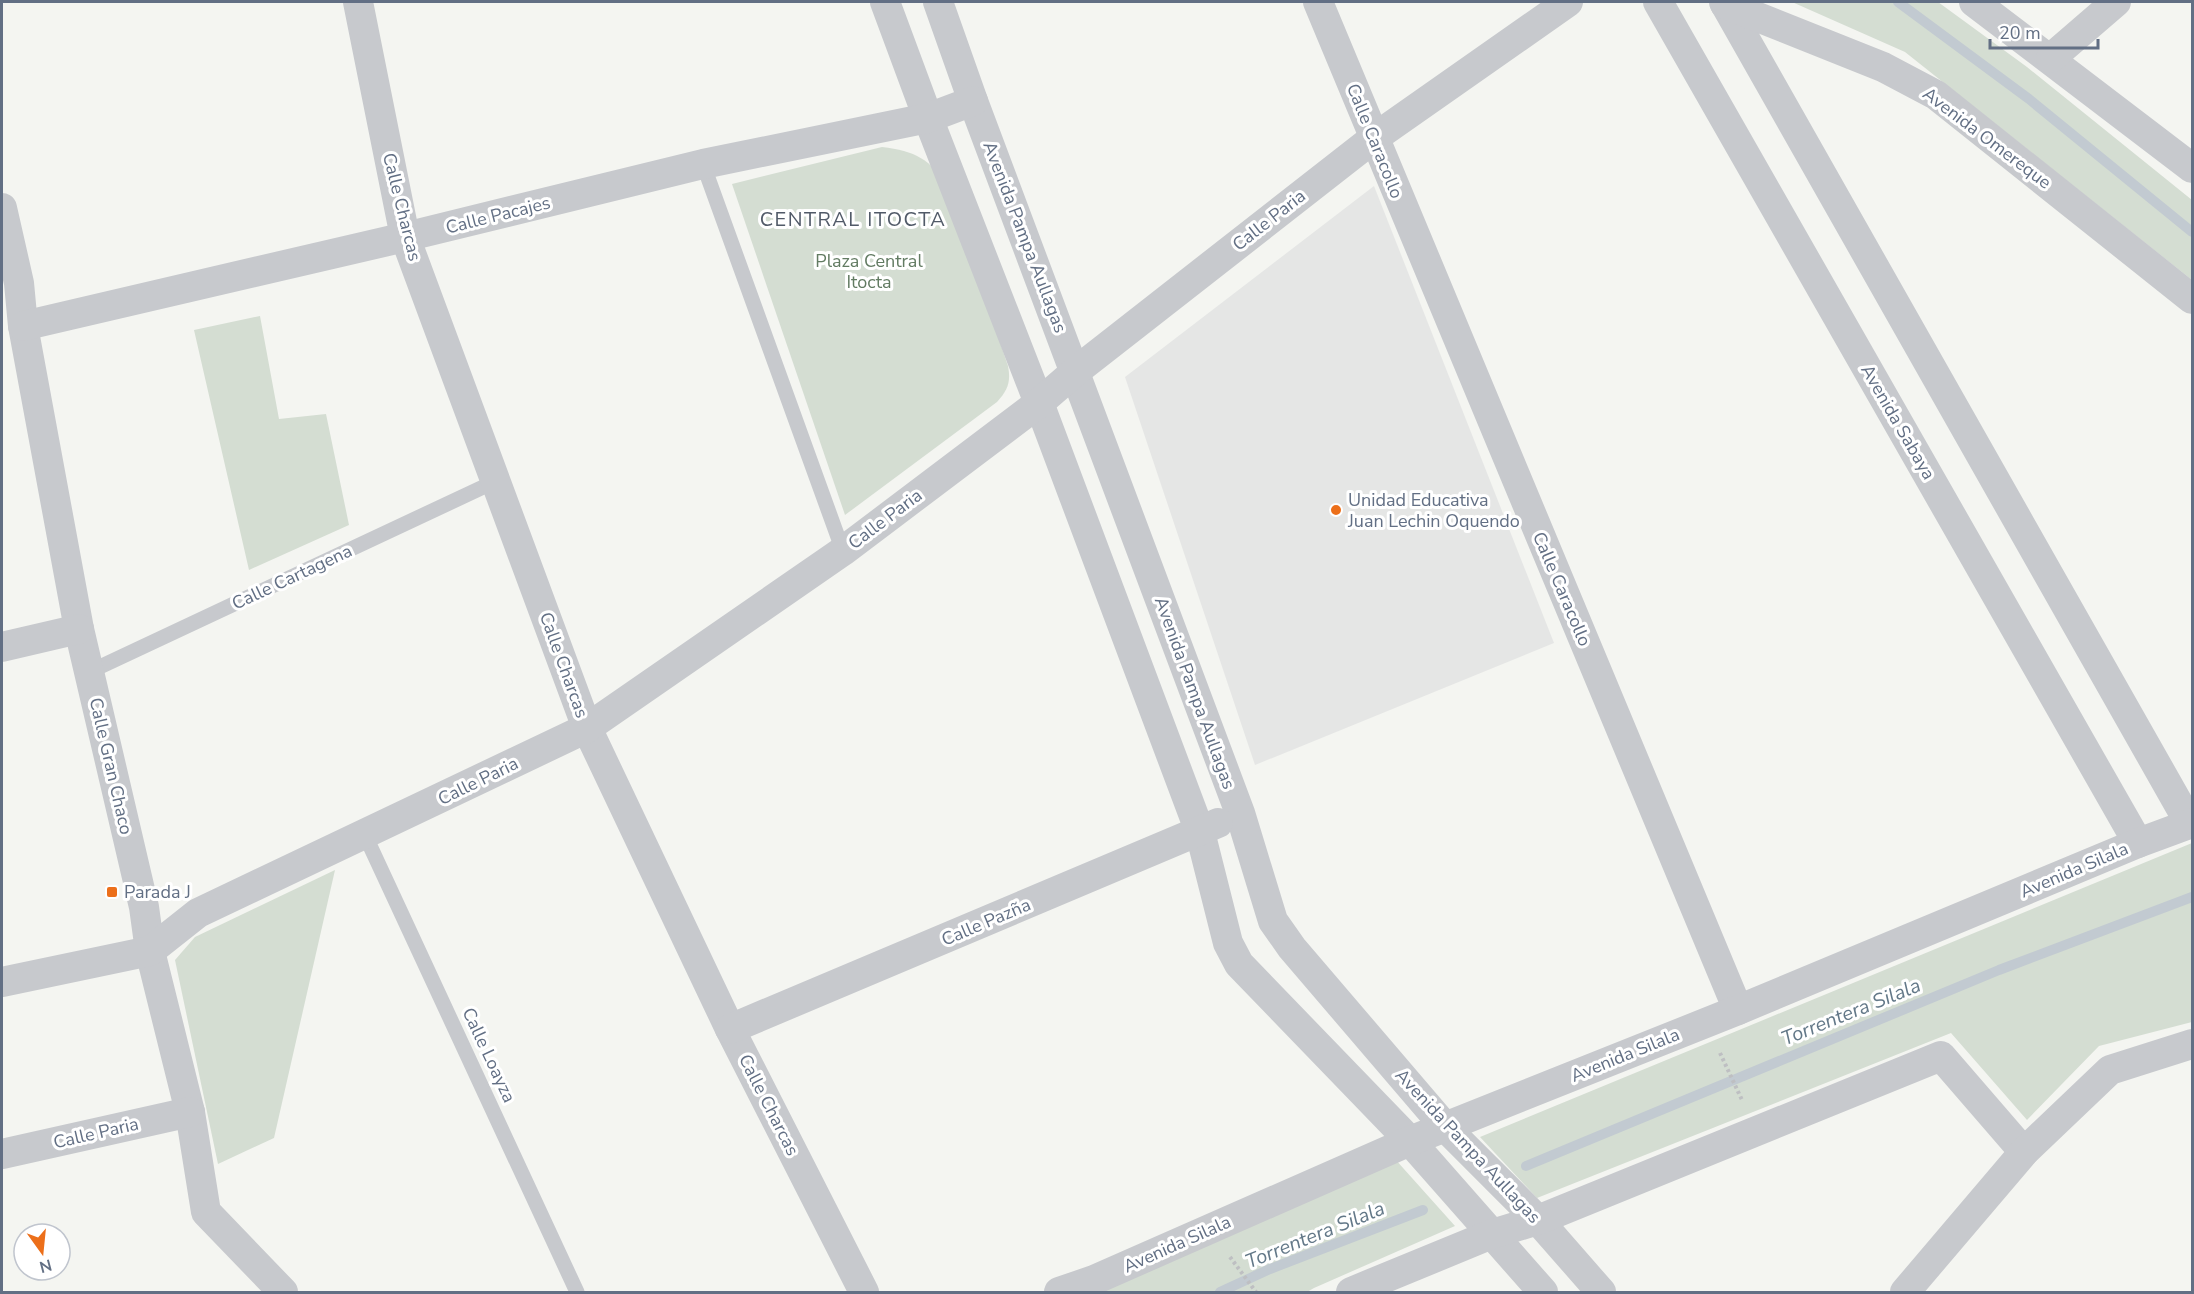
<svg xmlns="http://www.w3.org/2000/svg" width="2194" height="1294" font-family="'Nunito Sans',sans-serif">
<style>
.built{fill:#e5e6e5}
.green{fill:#d4ddd2}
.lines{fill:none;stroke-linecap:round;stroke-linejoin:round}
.stream{stroke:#c2cad1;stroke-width:10}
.path{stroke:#bebfc2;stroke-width:4;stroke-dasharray:3 3;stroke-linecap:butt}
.lane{stroke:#c7c9cd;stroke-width:15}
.street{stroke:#c7c9cd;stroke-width:30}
.poi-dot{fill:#ec6f1a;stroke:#fff;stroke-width:2}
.labels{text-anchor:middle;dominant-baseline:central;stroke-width:6;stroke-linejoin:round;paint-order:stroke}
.street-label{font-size:18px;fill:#626f84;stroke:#fff}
.park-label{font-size:18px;fill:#627b62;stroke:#fff}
.poi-label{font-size:18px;fill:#626f84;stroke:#fff;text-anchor:start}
.neighbourhood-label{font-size:20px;letter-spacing:1.5px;fill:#515a68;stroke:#fff}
.water-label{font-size:20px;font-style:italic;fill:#637888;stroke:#fff}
</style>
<rect width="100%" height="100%" fill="#f4f5f1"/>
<!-- built -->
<path class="built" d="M1374 186 1554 643 1255 765 1125 377Z"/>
<!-- green -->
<g class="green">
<path d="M1792 2H1938L2027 67 2192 200V280L1905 52Z"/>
<path d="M882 147C915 151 931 159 948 188L1008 366C1011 382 1008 390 997 402L845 515 732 184Z"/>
<path d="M260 316 279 419 326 414 349 525 249 570 194 330Z"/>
<path d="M2192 843V1022L2099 1046 2027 1120 1951 1033 1537 1198 1480 1137Z"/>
<path d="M335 870 274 1138 218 1164 175 960 195 937Z"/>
<path d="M1395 1159 1455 1226 1314 1288 1307 1292H1088Z"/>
</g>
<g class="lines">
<!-- stream -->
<g class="stream">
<path d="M1898 2 2029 99 2192 232"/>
<path d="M1526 1166 1999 970 2192 897"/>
<path d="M1220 1292 1270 1269 1423 1210"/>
</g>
<!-- path -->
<g class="path">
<path d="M1720 1053 1742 1100"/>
<path d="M1230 1257 1256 1292"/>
</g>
<!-- lane -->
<g class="lane">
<path d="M703 164 843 551"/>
<path d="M89 672 496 481"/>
<path d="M365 835 577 1292"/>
</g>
<!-- street -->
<g class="street">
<path d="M358 2 405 237 587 728 730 1029 864 1292"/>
<path d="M885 2 928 118 1039 403 1200 832 1228 943 1239 964 1410 1141 1543 1292"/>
<path d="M938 2 973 101 1240 813 1273 921 1292 948 1446 1128 1538 1220 1601 1292"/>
<path d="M1318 2 1738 1010"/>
<path d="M1658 2 2138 843"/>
<path d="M1724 2 2190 824"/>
<path d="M1974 2 2192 168"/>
<path d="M1725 4 1883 67 1936 95 2192 299"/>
<path d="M2051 58 2116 2"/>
<path d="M2 208 19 283 23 326 79 629 144 907 150 951 190 1112 206 1212 283 1292"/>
<path d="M23 326 405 237 703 164 928 118 973 101"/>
<path d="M2 647 79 629"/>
<path d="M2 982 150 951 198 913 587 728 843 551 1039 403 1076 371 1374 138 1568 2"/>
<path d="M730 1029 1218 823"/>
<path d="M2 1154 190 1112"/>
<path d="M1059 1292 1094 1280 1410 1141 1738 1010 2138 843 2192 823"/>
<path d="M1351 1292 1492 1234 1538 1220 1941 1056 2024 1152"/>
<path d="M1905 1292 2024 1152 2110 1070 2192 1044"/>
</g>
</g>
<!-- markers -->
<g class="poi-dot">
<circle cx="1336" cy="510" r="6"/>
<rect x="106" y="886" width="12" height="12" rx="3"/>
</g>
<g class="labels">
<!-- street labels -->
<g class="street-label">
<text transform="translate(1987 138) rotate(37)">Avenida Omereque</text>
<text transform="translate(1375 141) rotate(68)">Calle Caracollo</text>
<text transform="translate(402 207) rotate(76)">Calle Charcas</text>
<text transform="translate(498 215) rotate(-14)">Calle Pacajes</text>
<text transform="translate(1269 220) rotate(-38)">Calle Paria</text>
<text transform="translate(1025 237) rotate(69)">Avenida Pampa Aullagas</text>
<text transform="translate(1898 422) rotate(60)">Avenida Sabaya</text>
<text transform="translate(885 519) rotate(-37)">Calle Paria</text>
<text transform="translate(292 577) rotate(-25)">Calle Cartagena</text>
<text transform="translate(1562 589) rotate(67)">Calle Caracollo</text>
<text transform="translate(564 665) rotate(70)">Calle Charcas</text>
<text transform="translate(1195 693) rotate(70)">Avenida Pampa Aullagas</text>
<text transform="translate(111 766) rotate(77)">Calle Gran Chaco</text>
<text transform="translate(478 781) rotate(-26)">Calle Paria</text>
<text transform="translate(2074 870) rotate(-23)">Avenida Silala</text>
<text transform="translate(986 922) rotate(-23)">Calle Pazña</text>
<text transform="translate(489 1055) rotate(65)">Calle Loayza</text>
<text transform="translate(1625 1055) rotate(-22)">Avenida Silala</text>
<text transform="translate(769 1105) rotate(63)">Calle Charcas</text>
<text transform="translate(96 1133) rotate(-13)">Calle Paria</text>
<text transform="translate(1468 1146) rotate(47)">Avenida Pampa Aullagas</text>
<text transform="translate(1177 1244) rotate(-24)">Avenida Silala</text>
</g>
<!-- park labels -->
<g class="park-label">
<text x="869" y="261">Plaza Central<tspan x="869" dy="21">Itocta</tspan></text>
</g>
<!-- poi labels -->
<g class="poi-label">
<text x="1348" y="500">Unidad Educativa<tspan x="1348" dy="21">Juan Lechin Oquendo</tspan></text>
<text x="124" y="892">Parada J</text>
</g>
<!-- neighbourhood labels -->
<g class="neighbourhood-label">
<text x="853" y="219">CENTRAL ITOCTA</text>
</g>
<!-- water labels -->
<g class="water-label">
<text transform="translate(1851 1012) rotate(-22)">Torrentera Silala</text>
<text transform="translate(1315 1235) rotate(-22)">Torrentera Silala</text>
</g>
</g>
<!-- border -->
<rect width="2194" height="1294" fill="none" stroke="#626f84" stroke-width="6"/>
<!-- north arrow -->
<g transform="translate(42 1252) rotate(165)"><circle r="28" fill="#ffffff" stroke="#c0c5ce" stroke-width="1.5"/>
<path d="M0-4.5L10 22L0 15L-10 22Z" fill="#ec6f1a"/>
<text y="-9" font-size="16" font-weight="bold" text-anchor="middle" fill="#626f84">N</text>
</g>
<!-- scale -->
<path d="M1990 39v9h108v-9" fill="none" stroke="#626f84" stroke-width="3"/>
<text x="1999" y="39" font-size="18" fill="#626f84" stroke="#ffffff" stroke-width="4.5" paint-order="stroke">20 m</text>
</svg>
